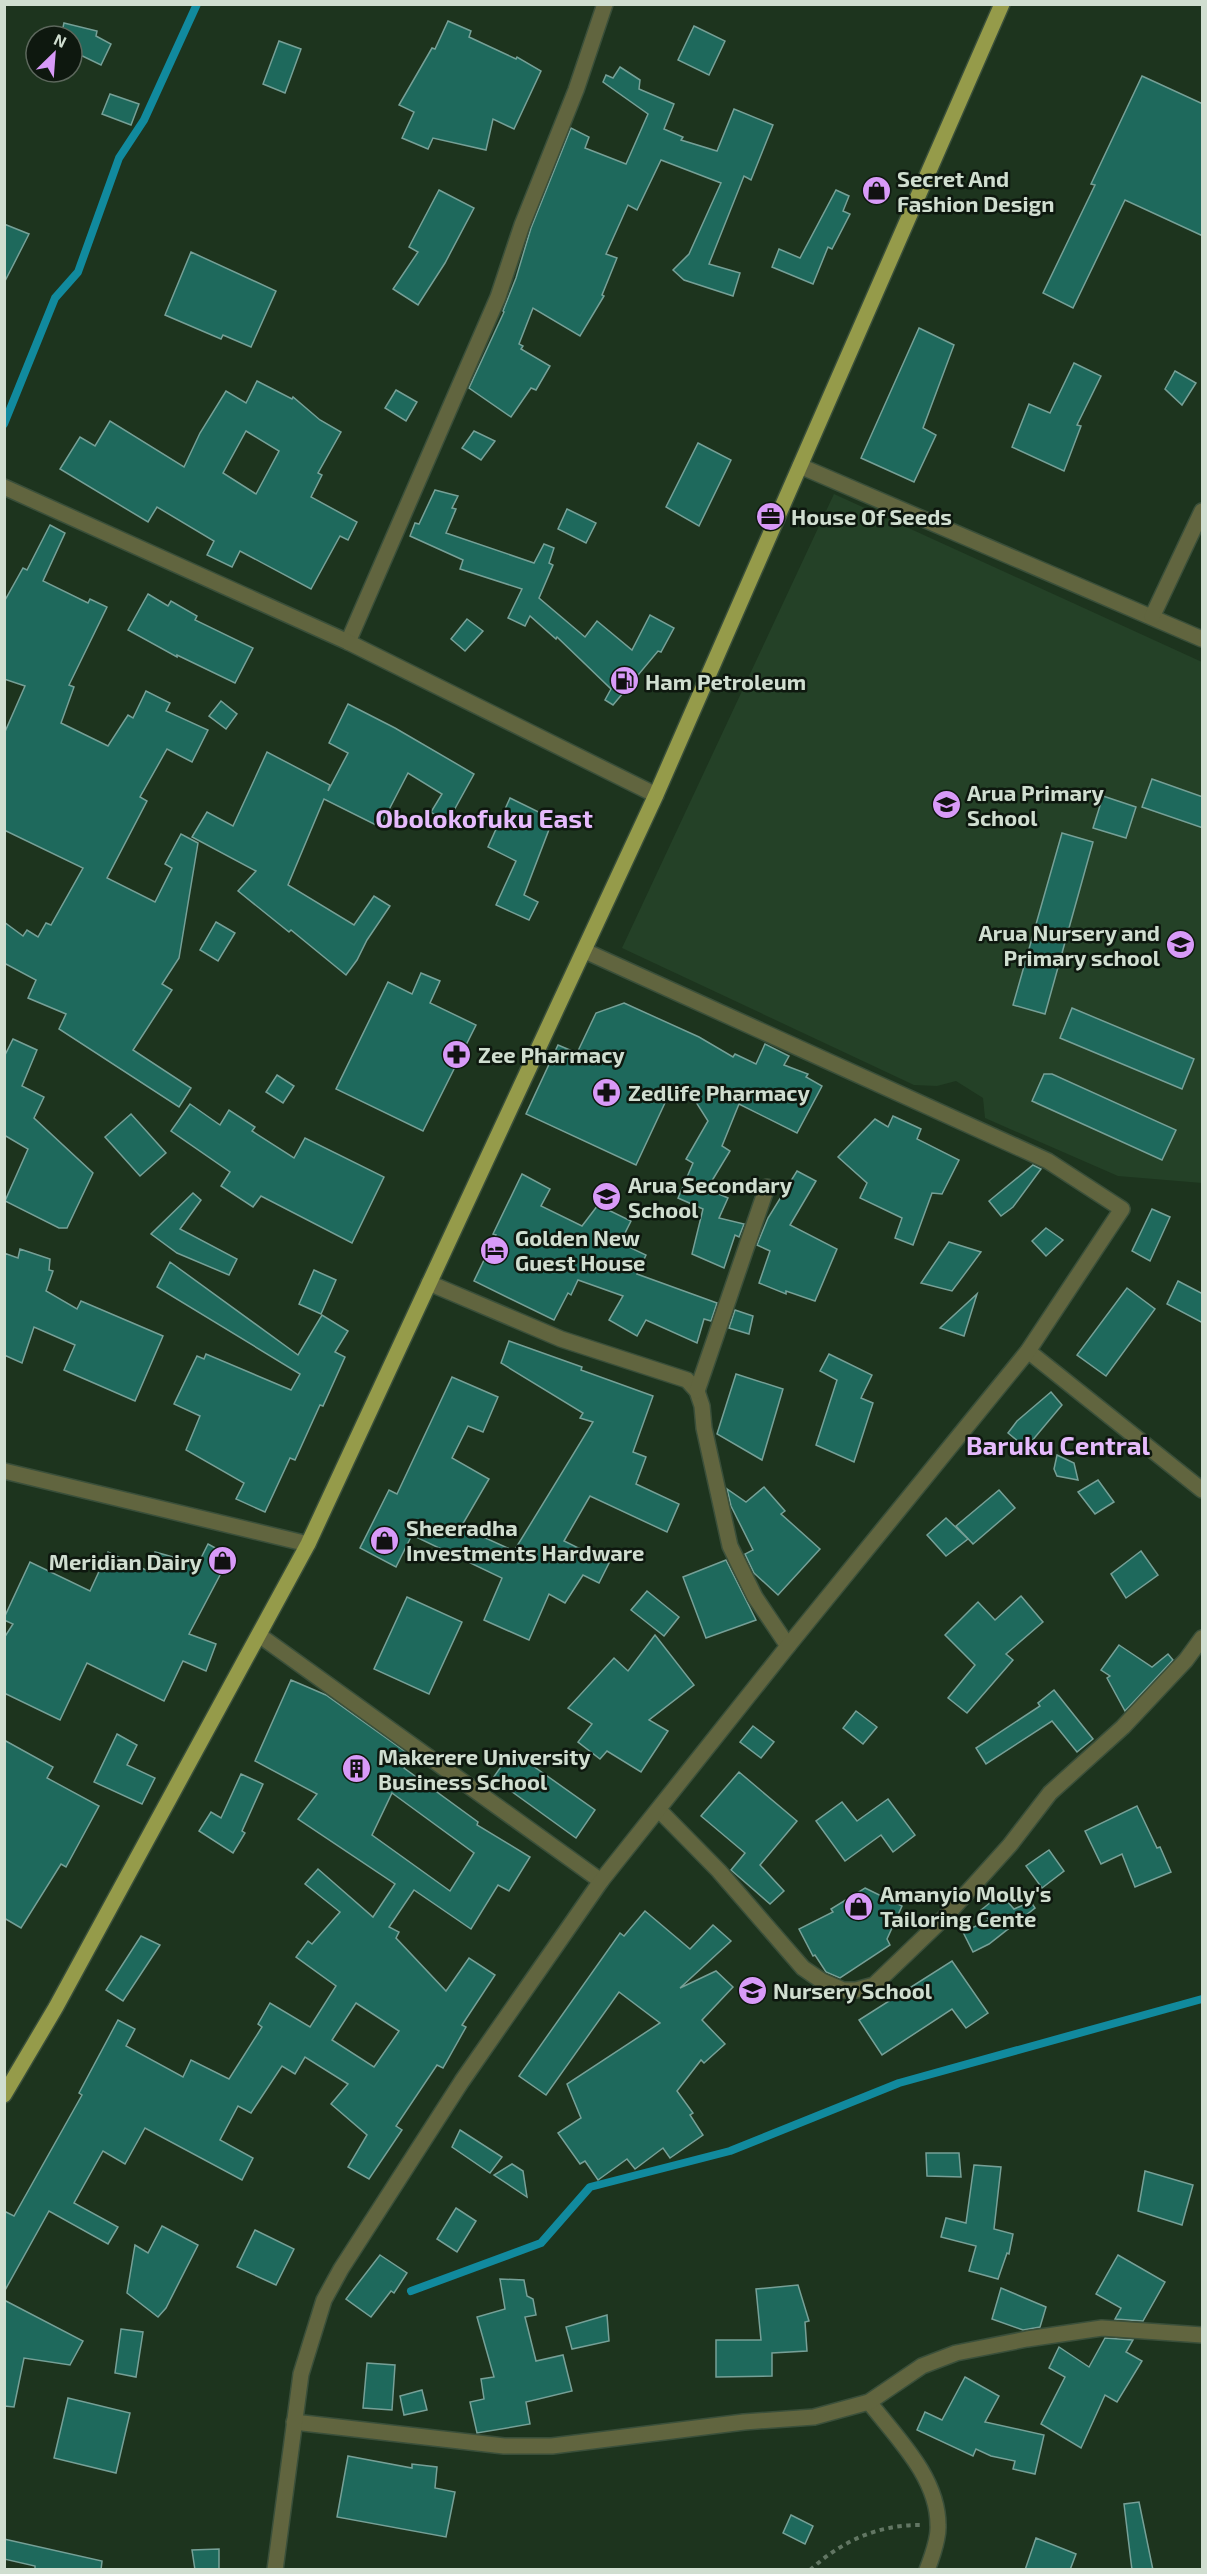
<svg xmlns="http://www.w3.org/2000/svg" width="1207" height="2574" font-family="'Exo 2',sans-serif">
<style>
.built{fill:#244127}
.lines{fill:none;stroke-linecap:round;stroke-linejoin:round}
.stream{stroke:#118a9e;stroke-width:8}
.building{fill:#1e695c;stroke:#76a097;stroke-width:1.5;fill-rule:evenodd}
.minor-casing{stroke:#3a4f3a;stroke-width:18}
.tertiary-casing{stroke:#3a4f3a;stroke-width:18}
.primary-casing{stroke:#3a4f3a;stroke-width:18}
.path{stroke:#627663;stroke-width:4;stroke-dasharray:4.5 4.5;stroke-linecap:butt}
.minor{stroke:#61653f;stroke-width:15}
.tertiary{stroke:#61653f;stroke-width:15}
.primary{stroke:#959b4a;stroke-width:15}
.labels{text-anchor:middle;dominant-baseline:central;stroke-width:5;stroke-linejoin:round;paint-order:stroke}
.poi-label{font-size:22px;font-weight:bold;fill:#d0ded0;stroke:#0e180f;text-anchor:start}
.quarter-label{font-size:26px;font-weight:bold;fill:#e5bafc;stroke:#0e180f}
</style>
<rect width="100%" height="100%" fill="#1d341e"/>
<!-- built -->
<path class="built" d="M834 494 1202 662V1183L1118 1176 985 1118 983 1098 956 1081 937 1086 914 1085 622 948Z"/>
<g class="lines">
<!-- stream -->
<g class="stream">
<path d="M4 424 55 298 78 272 119 158 144 120 197 4"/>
<path d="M411 2291 541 2243 590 2187 730 2151 899 2083 1202 1999"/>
</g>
</g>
<!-- building -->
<g class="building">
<path d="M448 21 471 31 469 37 516 59 517 57 541 71 514 129 493 119 486 150 433 138 428 149 402 138 414 112 399 105 432 48 435 49Z"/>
<path d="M64 23 97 31 96 36 111 44 101 65 72 51V36H61Z"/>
<path d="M694 26 725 41 709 75 678 60Z"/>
<path d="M279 41 301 49 285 93 263 84Z"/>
<path d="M620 67 640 80 639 89 674 104 664 129 683 137 681 140 717 151 734 109 773 125 751 180 744 176 709 264 740 273 733 296 684 280 673 270 689 254 721 183 661 160 637 210 628 205 606 254 617 258 602 295 604 296 580 336 533 308 519 344 523 346 521 349 550 366 536 390 531 388 511 417 469 388 504 312 503 311 516 278 531 228 571 128 589 137 585 148 626 164 648 114 603 82 606 75 613 78Z"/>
<path d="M1142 76 1203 104V236L1125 200 1073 308 1043 293 1095 185 1091 184Z"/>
<path d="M110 94 139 104 131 125 102 114Z"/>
<path d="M439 190 474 208 445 263 418 305 393 289 418 252 409 247Z"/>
<path d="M836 190 849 196 843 211 850 214 832 249 828 247 813 284 772 267 779 249 800 258Z"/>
<path d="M4 224 29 234 4 283Z"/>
<path d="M191 252 276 291 251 347 223 335 221 339 165 315Z"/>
<path d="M919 328 954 345 923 428 936 435 914 482 861 458Z"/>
<path d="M1074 363 1101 376 1077 425 1081 426 1064 471 1012 447 1029 404 1050 413Z"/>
<path d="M1175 371 1196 383 1182 405 1165 389Z"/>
<path d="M257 381 292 399 293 397 320 420 341 432 318 473 322 475 311 497 357 522 348 540 340 536 311 589 240 551 232 567 207 555 214 541 157 507 148 522 60 469 80 437 95 446 110 421 184 467 200 433 226 391 246 403ZM246 431 279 451 256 494 223 473Z"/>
<path d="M396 390 417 402 406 421 385 408Z"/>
<path d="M474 431 495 441 481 460 462 448Z"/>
<path d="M698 443 731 460 699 526 666 507Z"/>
<path d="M435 490 458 496 452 508 456 509 446 533 534 563 544 544 554 548 549 563 553 565 539 598 585 637 597 621 632 650 650 615 674 628 661 652 658 651 613 705 605 700 611 689 557 637 556 639 530 616 525 626 508 618 522 589 460 569 463 560 410 536 415 523 419 524Z"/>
<path d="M567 509 596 523 586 543 558 529Z"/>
<path d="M50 525 65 533 43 581 88 603 90 599 107 607 69 685 74 687 61 723 108 746 128 715 133 718 146 691 170 703 166 711 208 730 192 762 167 749 140 797 147 801 107 878 155 902 172 868 165 864 181 834 198 843 179 958 162 984 172 990 133 1050 191 1088 179 1107 59 1029 66 1014 28 998 36 980 4 963V922L23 936 27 930 38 937 46 923 51 925 83 868 4 830V734L25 686 4 679V602L23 568 27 570Z"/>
<path d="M148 594 168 606 171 601 197 616 195 620 253 648 235 683 177 655V657L128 630Z"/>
<path d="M467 619 483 631 465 651 451 639Z"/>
<path d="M221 701 237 714 226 729 209 716Z"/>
<path d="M348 704 395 728 474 774 447 823 431 812 442 794 408 773 380 827 324 799 288 885 354 925 374 896 390 906 367 940 357 960 346 975 291 930 289 932 238 891 256 871 192 837 207 812 233 826 267 752 330 785 328 791 348 753 329 743Z"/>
<path d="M1152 779 1203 797V828L1142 807Z"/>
<path d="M1103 796 1136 807 1126 838 1093 828Z"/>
<path d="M510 798 553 819 524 895 538 902 529 920 496 905 516 861 488 847Z"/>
<path d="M1062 833 1093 842 1045 1014 1013 1005Z"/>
<path d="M216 922 235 933 218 961 200 950Z"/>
<path d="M421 973 440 981 430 1003 476 1025 423 1131 336 1089 388 982 412 994Z"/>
<path d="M624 1003 699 1037 733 1057 735 1054 756 1064 765 1044 789 1056 784 1065 808 1074 806 1077 822 1086 797 1133 739 1104 722 1146 730 1151 707 1189 728 1198 719 1218 744 1224 739 1237 735 1235 724 1268 692 1254 703 1209 678 1198 693 1163 686 1159 708 1121 696 1102 671 1090 636 1165 526 1114 558 1045 577 1053 596 1013Z"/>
<path d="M1072 1008 1194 1059 1182 1089 1060 1038Z"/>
<path d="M13 1039 37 1050 22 1086 44 1097 34 1118 93 1173 67 1228H59L5 1201 28 1149 4 1135V1057Z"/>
<path d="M1044 1074H1052L1176 1130 1162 1160 1032 1101Z"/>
<path d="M277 1075 294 1086 283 1103 266 1092Z"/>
<path d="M190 1104 220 1125 229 1110 255 1127 252 1131 294 1158 305 1138 384 1177 352 1243 261 1196 253 1207 221 1186 230 1172 171 1131Z"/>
<path d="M131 1114 166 1153 140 1176 105 1137Z"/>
<path d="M893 1116 921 1129 917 1139 959 1160 942 1194 932 1193 913 1245 895 1238 902 1218 860 1198 867 1183 838 1157 875 1119 888 1127Z"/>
<path d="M1033 1165 1041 1169 1013 1207 1001 1216 989 1201Z"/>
<path d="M797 1171 816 1181 790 1225 837 1249 815 1301 786 1291V1294L759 1283 770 1251 757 1245 768 1218Z"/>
<path d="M522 1174 550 1189 541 1206 582 1226 598 1205 631 1221 620 1243 646 1255 637 1274 717 1303 711 1321 704 1319 697 1343 646 1320 637 1336 609 1320 623 1296 578 1280 571 1295 568 1293 554 1320 474 1281 496 1235 493 1234Z"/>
<path d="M193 1193 201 1200 180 1229 237 1259 229 1275 177 1253 151 1234Z"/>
<path d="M1152 1209 1170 1217 1150 1261 1132 1251Z"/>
<path d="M1046 1228 1063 1240 1046 1256 1032 1241Z"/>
<path d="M949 1242 981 1252 952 1291 921 1283Z"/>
<path d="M20 1249 50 1259 49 1270 53 1271 46 1291 77 1309 81 1301 163 1336 135 1401 64 1370 75 1345 34 1327 22 1363 4 1355V1253L18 1258Z"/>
<path d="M170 1262 298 1355 322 1315 348 1331 335 1352 345 1357 323 1406 320 1405 295 1460 290 1458 265 1512 236 1499 244 1483 186 1450 200 1416 174 1404 197 1356 204 1359 206 1354 291 1390 300 1374 157 1287Z"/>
<path d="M314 1270 336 1280 321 1314 299 1304Z"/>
<path d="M1178 1281 1203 1294V1323L1167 1304Z"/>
<path d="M1127 1288 1155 1309 1106 1376 1077 1355Z"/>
<path d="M977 1294 964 1336 940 1328Z"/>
<path d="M735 1310 753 1316 749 1334 729 1328Z"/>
<path d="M509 1341 582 1367 581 1370 653 1396 633 1452 646 1457 636 1484 679 1504 667 1532 590 1496 564 1541 609 1563 599 1583 583 1575 565 1603 549 1594 529 1640 484 1620 502 1578 412 1535 396 1567 360 1548 389 1490 397 1494 452 1377 498 1397 483 1432 468 1426 452 1458 489 1479 461 1527 514 1551 593 1422 580 1418 583 1413 501 1363Z"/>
<path d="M829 1354 872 1375 861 1398 873 1403 854 1462 816 1445 837 1380 820 1371Z"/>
<path d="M736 1374 783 1389 762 1460 717 1434Z"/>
<path d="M1051 1392 1062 1405 1026 1448 1008 1433 1017 1421Z"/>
<path d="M1057 1455 1074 1463 1078 1480 1057 1476 1054 1469Z"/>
<path d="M1098 1480 1114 1502 1095 1514 1078 1492Z"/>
<path d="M764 1487 785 1511 781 1514 820 1549 778 1595 754 1573 745 1554 753 1550 731 1506 727 1489 746 1502Z"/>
<path d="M999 1490 1015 1508 973 1544 956 1526Z"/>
<path d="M946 1518 968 1539 946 1556 927 1535Z"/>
<path d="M208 1544 230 1556 189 1634 216 1644 206 1671 183 1661 164 1701 87 1663 60 1720 4 1693V1638L13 1624 4 1620V1618L30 1562 90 1591 108 1552 150 1572 155 1552 198 1564Z"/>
<path d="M1141 1551 1158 1575 1126 1598 1111 1574Z"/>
<path d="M726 1560 756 1620 706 1638 683 1577Z"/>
<path d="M647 1591 679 1617 664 1636 631 1610Z"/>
<path d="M1021 1596 1043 1622 1006 1654 1013 1660 967 1713 948 1698 975 1665 945 1635 978 1602 995 1620Z"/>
<path d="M407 1597 462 1622 429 1694 374 1669Z"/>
<path d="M655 1635 694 1685 649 1720 668 1731 641 1772 607 1751 600 1759 578 1742 592 1724 568 1708 614 1658 628 1671Z"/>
<path d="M1119 1645 1152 1667 1168 1654 1173 1660 1125 1711 1107 1678 1110 1676 1101 1670Z"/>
<path d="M291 1680 326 1695 410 1755 404 1768 478 1822 477 1825 530 1857 509 1891 498 1885 471 1929 414 1890 389 1927 399 1932 396 1938 446 1991 469 1958 495 1975 462 2025 466 2027 443 2068 437 2065 396 2126 402 2130 369 2179 348 2167 367 2135 331 2104 348 2084 305 2057 295 2074 282 2066 251 2113 238 2106 220 2140 253 2158 242 2180 145 2128 125 2164 103 2151 74 2203 118 2227 108 2244 49 2211 4 2292V2211L14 2216 82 2095 79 2093 118 2020 135 2029 126 2046 183 2077 191 2060 229 2079 262 2027 258 2024 270 2003 310 2027 336 1986 296 1957 308 1941 312 1944 340 1912 305 1884 318 1869 373 1917 395 1884 298 1819 317 1794 255 1761ZM392 1793 474 1853 450 1891 372 1835ZM356 2003 399 2031 374 2067 332 2040Z"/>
<path d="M1054 1690 1093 1739 1077 1752 1052 1721 986 1764 976 1748 1040 1706 1038 1703Z"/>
<path d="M856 1711 877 1727 863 1744 843 1728Z"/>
<path d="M753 1726 774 1742 761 1758 740 1742Z"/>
<path d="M117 1734 137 1745 127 1765 155 1778 142 1804 94 1782Z"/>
<path d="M4 1740 53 1767 47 1778 99 1806 66 1867 61 1864 21 1928 4 1918Z"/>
<path d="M512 1751 595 1810 576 1838 493 1778Z"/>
<path d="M739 1772 797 1821 760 1865 784 1891 770 1904 731 1870 745 1853 701 1816Z"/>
<path d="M241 1774 263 1784 242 1831 245 1833 233 1853 199 1831 211 1812 221 1818Z"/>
<path d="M888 1799 915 1835 893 1852 881 1835 845 1861 816 1821 842 1802 857 1821Z"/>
<path d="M1137 1806 1157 1848 1160 1847 1171 1872 1135 1887 1122 1854 1101 1864 1085 1831Z"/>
<path d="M1049 1850 1064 1871 1042 1888 1026 1866Z"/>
<path d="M865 1888 902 1906 887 1939 890 1945 840 1978 826 1972 815 1955 813 1956 799 1929 833 1912 831 1909Z"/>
<path d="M1001 1894 1014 1909 1031 1902 1035 1908 989 1944 973 1952 963 1932 989 1920 981 1910Z"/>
<path d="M645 1911 690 1949 713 1925 731 1941 680 1988 716 1971 733 1987 702 2020 725 2044 704 2063 701 2060 677 2091 693 2113 690 2115 703 2135 670 2158 663 2148 635 2169 627 2159 598 2180 585 2161 580 2164 558 2133 581 2118 567 2084 660 2023 619 1992 546 2095 519 2076 620 1933 624 1936Z"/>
<path d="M141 1936 160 1945 123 2001 106 1990Z"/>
<path d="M952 1961 988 2013 966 2028 952 2009 882 2055 859 2020Z"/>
<path d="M460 2130 502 2157 490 2173 452 2147Z"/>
<path d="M926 2153H959L961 2177 927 2176Z"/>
<path d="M512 2164 523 2171 527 2197 494 2175Z"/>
<path d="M974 2165 1001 2167 994 2229 1013 2234 1009 2254 1007 2253 998 2279 969 2271 976 2246 941 2237 946 2218 966 2223Z"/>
<path d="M1145 2171 1193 2185 1182 2225 1138 2211Z"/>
<path d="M456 2208 476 2221 457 2252 437 2239Z"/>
<path d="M162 2226 198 2245 166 2308 158 2317 127 2293 135 2245 148 2253Z"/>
<path d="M255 2230 294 2249 276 2285 237 2267Z"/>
<path d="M380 2255 407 2273 394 2293 391 2291 371 2317 346 2299Z"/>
<path d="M1118 2255 1165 2282 1143 2321 1115 2319 1121 2308 1096 2294Z"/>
<path d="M500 2279 524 2280 527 2296 533 2299 536 2315 525 2317 536 2361 563 2355 572 2391 526 2402 530 2424 477 2433 470 2402 484 2399 481 2379 494 2377 477 2317 505 2309Z"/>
<path d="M798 2285 809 2321 805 2322 807 2351 772 2353V2376L716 2377V2340H761L756 2289Z"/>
<path d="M1001 2288 1046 2307 1040 2327 1023 2330 992 2319Z"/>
<path d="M4 2300 83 2341 70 2365 24 2358 14 2407 4 2406Z"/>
<path d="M607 2315 609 2341 572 2349 566 2327Z"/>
<path d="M121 2329 143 2332 136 2377 115 2373Z"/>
<path d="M1105 2338 1133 2340 1126 2352 1142 2361 1117 2402 1105 2395 1081 2448 1041 2424 1065 2377 1049 2368 1059 2347 1089 2367Z"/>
<path d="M367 2363 395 2365 392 2410 363 2408Z"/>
<path d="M965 2377 999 2396 985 2422 1044 2435 1035 2474 1013 2469 1015 2461 991 2456 976 2449 973 2456 917 2430 925 2412 942 2420Z"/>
<path d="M422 2390 427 2410 404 2415 400 2396Z"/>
<path d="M68 2398 130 2413 116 2473 54 2458Z"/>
<path d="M348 2456 412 2468V2464L437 2467 435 2488 455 2492 446 2537 337 2517Z"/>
<path d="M1139 2502 1153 2570H1132L1124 2504Z"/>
<path d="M791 2515 813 2526 805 2544 783 2533Z"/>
<path d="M1036 2538 1076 2554 1070 2570H1025Z"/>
<path d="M4 2539 102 2561 101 2570H35V2566L4 2559Z"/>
<path d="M219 2549V2570H195L192 2550Z"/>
</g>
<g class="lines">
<defs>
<g id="minor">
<path d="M800 466 1202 639"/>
<path d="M1152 617 1202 511"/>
<path d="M348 642 498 297 522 225 576 90 605 4"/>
<path d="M429 1283 561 1339 687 1380 697 1391 702 1406 704 1428 730 1546 755 1597 788 1646"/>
<path d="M1028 1351 1202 1490"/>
<path d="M697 1391 767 1187"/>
<path d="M4 1471 308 1544"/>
<path d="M259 1635 601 1881"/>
<path d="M659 1810 719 1871 803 1968 822 1981 843 1990H856L874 1985 946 1916 1010 1845 1050 1793 1123 1727 1186 1660 1202 1638"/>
<path d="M869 2402C896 2437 938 2477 938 2525 939 2538 932 2557 927 2570"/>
<path d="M294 2422 504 2446H552L744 2422 814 2417 869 2402 922 2366 956 2353 1027 2339 1102 2328 1202 2335"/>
<path d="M275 2570 301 2374 324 2300 341 2269 462 2081 601 1881 788 1646 1028 1351 1122 1209 1048 1161 585 951"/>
</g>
<path id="tertiary" d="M4 487 348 642 656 795"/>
<path id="primary" d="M4 2095 56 2007 308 1544 656 795 1002 4"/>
</defs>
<!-- minor casing -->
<use href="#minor" class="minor-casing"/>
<!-- tertiary casing -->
<use href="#tertiary" class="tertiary-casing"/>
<!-- primary casing -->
<use href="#primary" class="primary-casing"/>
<!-- path -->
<path class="path" d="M810 2570C842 2541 877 2525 920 2525"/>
<!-- minor -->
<use href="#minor" class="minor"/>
<!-- tertiary -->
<use href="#tertiary" class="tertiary"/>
<!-- primary -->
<use href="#primary" class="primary"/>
</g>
<!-- icons -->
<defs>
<symbol id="shop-disc" viewBox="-11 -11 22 22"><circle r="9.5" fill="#d89af8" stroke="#0e180f"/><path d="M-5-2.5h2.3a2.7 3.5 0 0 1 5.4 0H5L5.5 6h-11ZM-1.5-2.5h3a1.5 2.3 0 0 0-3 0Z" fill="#111"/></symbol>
<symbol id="office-disc" viewBox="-11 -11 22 22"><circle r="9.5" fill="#d89af8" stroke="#0e180f"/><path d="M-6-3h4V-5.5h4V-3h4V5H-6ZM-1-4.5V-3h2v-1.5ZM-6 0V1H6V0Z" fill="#111"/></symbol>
<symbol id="fuel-disc" viewBox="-11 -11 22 22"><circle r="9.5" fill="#d89af8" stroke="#0e180f"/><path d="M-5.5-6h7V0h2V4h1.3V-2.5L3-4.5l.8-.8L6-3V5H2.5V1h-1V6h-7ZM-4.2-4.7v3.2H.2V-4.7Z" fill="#111"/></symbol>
<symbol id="school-disc" viewBox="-11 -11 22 22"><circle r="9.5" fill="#d89af8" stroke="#0e180f"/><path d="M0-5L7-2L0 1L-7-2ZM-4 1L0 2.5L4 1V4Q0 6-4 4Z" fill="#111"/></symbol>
<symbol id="pharmacy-disc" viewBox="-11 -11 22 22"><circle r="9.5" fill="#d89af8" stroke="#0e180f"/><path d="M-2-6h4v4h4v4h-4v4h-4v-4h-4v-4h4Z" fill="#111"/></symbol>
<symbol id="hotel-disc" viewBox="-11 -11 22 22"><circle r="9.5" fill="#d89af8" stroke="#0e180f"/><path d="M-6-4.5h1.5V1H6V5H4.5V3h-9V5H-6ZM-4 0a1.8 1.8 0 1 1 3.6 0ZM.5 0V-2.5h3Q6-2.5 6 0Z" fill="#111"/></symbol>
<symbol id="building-disc" viewBox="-11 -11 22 22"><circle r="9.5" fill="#d89af8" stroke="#0e180f"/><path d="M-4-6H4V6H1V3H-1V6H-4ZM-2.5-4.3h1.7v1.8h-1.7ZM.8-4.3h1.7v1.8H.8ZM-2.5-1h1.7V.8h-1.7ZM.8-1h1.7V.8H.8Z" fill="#111"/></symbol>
</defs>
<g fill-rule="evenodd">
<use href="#shop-disc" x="860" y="174" width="33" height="33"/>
<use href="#office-disc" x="754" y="500" width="33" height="33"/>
<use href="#fuel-disc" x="608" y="664" width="33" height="33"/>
<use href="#school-disc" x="930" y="788" width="33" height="33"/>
<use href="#school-disc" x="1164" y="928" width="33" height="33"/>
<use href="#pharmacy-disc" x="440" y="1038" width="33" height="33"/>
<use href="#pharmacy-disc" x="590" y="1076" width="33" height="33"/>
<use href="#school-disc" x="590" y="1180" width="33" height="33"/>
<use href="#hotel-disc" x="478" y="1234" width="33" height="33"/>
<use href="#shop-disc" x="368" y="1524" width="33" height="33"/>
<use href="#shop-disc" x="206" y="1544" width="33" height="33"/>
<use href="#building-disc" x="340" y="1752" width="33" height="33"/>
<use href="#shop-disc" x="842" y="1890" width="33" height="33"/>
<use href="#school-disc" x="736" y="1974" width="33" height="33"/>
</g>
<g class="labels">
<!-- poi labels -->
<g class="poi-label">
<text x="897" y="178">Secret And<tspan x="897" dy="25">Fashion Design</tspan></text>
<text x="791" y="516">House Of Seeds</text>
<text x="645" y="681">Ham Petroleum</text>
<text x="967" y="792">Arua Primary<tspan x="967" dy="25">School</tspan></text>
<text x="1160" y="932" text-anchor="end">Arua Nursery and<tspan x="1160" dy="25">Primary school</tspan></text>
<text x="478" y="1054">Zee Pharmacy</text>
<text x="628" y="1092">Zedlife Pharmacy</text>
<text x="628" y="1184">Arua Secondary<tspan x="628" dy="25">School</tspan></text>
<text x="515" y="1237">Golden New<tspan x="515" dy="25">Guest House</tspan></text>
<text x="406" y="1527">Sheeradha<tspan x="406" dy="25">Investments Hardware</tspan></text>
<text x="202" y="1561" text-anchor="end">Meridian Dairy</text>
<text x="378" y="1756">Makerere University<tspan x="378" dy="25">Business School</tspan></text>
<text x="880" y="1893">Amanyio Molly's<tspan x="880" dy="25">Tailoring Cente</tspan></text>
<text x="773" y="1990">Nursery School</text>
</g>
<!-- quarter labels -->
<g class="quarter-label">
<text x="484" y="817">Obolokofuku East</text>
<text x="1058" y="1444">Baruku Central</text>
</g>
</g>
<!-- border -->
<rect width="1207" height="2574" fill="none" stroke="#d0ded0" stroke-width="12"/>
<!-- north arrow -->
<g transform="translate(54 54) rotate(25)"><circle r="28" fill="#0e180f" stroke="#5c675c" stroke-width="1.5"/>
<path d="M0-4.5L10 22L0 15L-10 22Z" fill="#d89af8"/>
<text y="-9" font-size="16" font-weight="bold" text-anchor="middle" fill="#d0ded0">N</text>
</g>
</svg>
